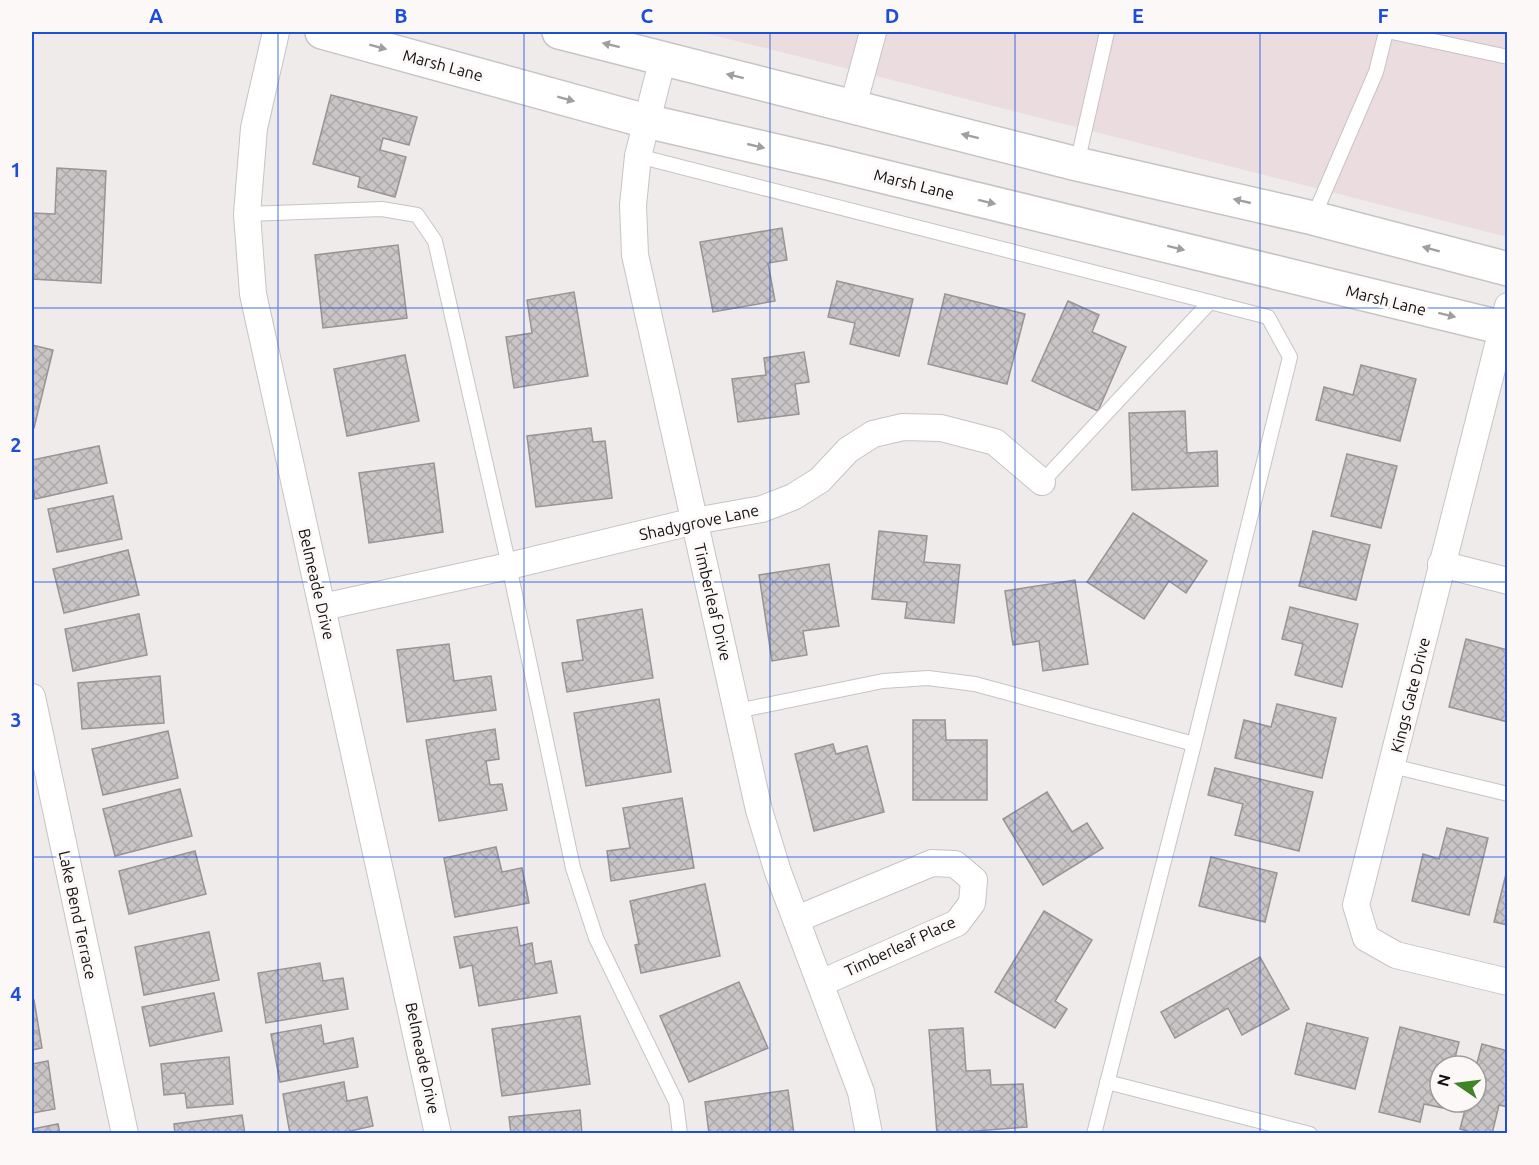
<svg xmlns="http://www.w3.org/2000/svg" width="1539" height="1165" font-family="Ubuntu,sans-serif">
<style>
.built{fill:#ebdddf}
.building{fill:url(#building-cross-hatch);stroke:#989494;stroke-width:1.5}
.lines{fill:none;stroke-linecap:round;stroke-linejoin:round}
.lane-casing{stroke:#c8c3c4;stroke-width:16}
.street-casing{stroke:#c8c3c4;stroke-width:28}
.secondary-casing{stroke:#c8c3c4;stroke-width:36}
.lane{stroke:#fff;stroke-width:14}
.street{stroke:#fff;stroke-width:26}
.secondary{stroke:#fff;stroke-width:33}
.oneway{fill:#a09f9f}
.grid{fill:none;stroke:#1d4ed8;stroke-width:1.5;stroke-opacity:0.55}
.labels{text-anchor:middle;dominant-baseline:central;stroke-width:6;stroke-linejoin:round;paint-order:stroke}
.street-label{font-size:16px;fill:#121010;stroke:#fdf8f8}
.neatline{fill:none;stroke:#1d4ed8;stroke-width:2}
.grid-label{font-size:20px;text-anchor:middle;font-weight:bold;fill:#1d4ed8}
</style>
<defs>
<pattern id="building-cross-hatch" width="8" height="8" patternUnits="userSpaceOnUse" patternTransform="scale(1.5)"><rect width="8" height="8" fill="#c9c4c5"/><path d="M0 0l8 8M0 8l8-8" fill="none" stroke="#aca7a8"/></pattern>
</defs>
<rect width="100%" height="100%" fill="#efebeb"/>
<!-- built -->
<path class="built" d="M700 32H1507V237L817 61Z"/>
<!-- building -->
<g class="building">
<path d="M331 95 417 117 409 145 383 138 380 150 406 157 395 197 358 187 360 177 313 164Z"/>
<path d="M57 168 106 171 101 283 32 279V213L55 214Z"/>
<path d="M782 228 787 260 768 263 775 301 713 312 700 242Z"/>
<path d="M398 245 407 318 323 328 315 255Z"/>
<path d="M837 281 913 299 899 356 850 344 855 323 828 317Z"/>
<path d="M574 292 588 376 514 388 506 337 532 333 527 300Z"/>
<path d="M945 294 1025 314 1007 384 928 364Z"/>
<path d="M1068 301 1099 315 1092 332 1126 347 1098 411 1032 381Z"/>
<path d="M32 345 53 350 34 428H32Z"/>
<path d="M804 352 809 382 795 384 799 414 738 422 732 379 766 375 764 358Z"/>
<path d="M405 355 419 421 347 436 334 369Z"/>
<path d="M1361 365 1416 379 1400 441 1316 420 1324 387 1353 395Z"/>
<path d="M1185 411 1187 453 1217 451 1218 486 1132 490 1129 413Z"/>
<path d="M591 428 593 442 605 441 612 498 536 507 527 436Z"/>
<path d="M99 446 107 483 35 499 32 482V460Z"/>
<path d="M1347 454 1397 466 1381 528 1331 516Z"/>
<path d="M434 463 443 532 369 543 359 473Z"/>
<path d="M113 496 122 539 57 552 48 509Z"/>
<path d="M1133 513 1207 561 1186 593 1169 581 1144 619 1087 582Z"/>
<path d="M879 531 927 536 924 562 960 565 954 623 905 618 907 602 872 599Z"/>
<path d="M1313 531 1370 545 1356 600 1299 586Z"/>
<path d="M128 550 139 595 64 613 53 569Z"/>
<path d="M829 564 839 626 803 631 807 655 772 661 759 575Z"/>
<path d="M1075 580 1088 664 1043 671 1039 641 1013 645 1005 591Z"/>
<path d="M1290 607 1358 624 1342 687 1295 675 1303 644 1282 639Z"/>
<path d="M642 609 653 678 567 692 562 663 583 660 577 620Z"/>
<path d="M139 614 147 655 73 671 65 629Z"/>
<path d="M1466 639 1508 650V722L1449 707Z"/>
<path d="M449 644 454 681 491 676 496 710 407 722 397 650Z"/>
<path d="M160 676 164 723 82 729 78 683Z"/>
<path d="M659 699 671 772 586 786 574 713Z"/>
<path d="M1277 704 1336 718 1322 778 1235 758 1244 720 1271 727Z"/>
<path d="M913 720H945L946 740H987V800H913Z"/>
<path d="M495 729 499 759 486 761 490 785 502 784 507 810 439 821 426 740Z"/>
<path d="M168 731 178 778 103 795 92 749Z"/>
<path d="M833 744 836 754 867 746 884 812 814 831 795 754Z"/>
<path d="M1215 768 1313 792 1299 851 1235 835 1243 804 1208 795Z"/>
<path d="M180 789 192 836 115 856 103 809Z"/>
<path d="M1047 792 1072 832 1087 823 1103 848 1043 885 1003 819Z"/>
<path d="M682 798 694 868 611 881 607 851 630 848 623 808Z"/>
<path d="M1447 828 1488 838 1469 915 1412 901 1423 854 1439 859Z"/>
<path d="M496 847 502 872 522 868 529 903 455 917 444 858Z"/>
<path d="M195 851 206 894 129 914 119 871Z"/>
<path d="M1211 857 1277 873 1265 922 1199 906Z"/>
<path d="M1506 874H1508V925L1494 922Z"/>
<path d="M705 884 720 956 641 973 635 945 639 944 630 901Z"/>
<path d="M1044 911 1092 940 1055 1001 1067 1009 1055 1028 995 992Z"/>
<path d="M517 927 520 946 532 943 535 964 551 961 557 993 479 1006 472 965 460 968 454 937Z"/>
<path d="M209 932 219 980 144 995 135 947Z"/>
<path d="M1260 957 1289 1009 1242 1035 1228 1008 1175 1038 1161 1012Z"/>
<path d="M320 963 323 981 343 978 348 1009 266 1023 258 973Z"/>
<path d="M739 982 768 1048 689 1082 660 1016Z"/>
<path d="M214 993 222 1031 150 1046 142 1007Z"/>
<path d="M34 1000 42 1048 32 1050V1001Z"/>
<path d="M580 1016 590 1084 502 1096 492 1029Z"/>
<path d="M1307 1023 1368 1038 1355 1089 1295 1074Z"/>
<path d="M321 1025 324 1044 353 1038 358 1067 280 1082 271 1034Z"/>
<path d="M1400 1027 1459 1042 1453 1066H1440V1102H1444L1443 1108 1424 1104 1420 1122 1379 1112Z"/>
<path d="M963 1028 966 1071 990 1070 991 1085 1023 1084 1027 1127 937 1134 929 1030Z"/>
<path d="M1482 1044 1508 1051V1107L1499 1105 1492 1134H1477L1460 1129 1467 1102H1476V1067Z"/>
<path d="M229 1057 233 1104 187 1108 185 1093 164 1095 161 1064Z"/>
<path d="M48 1061 55 1109 32 1113V1064Z"/>
<path d="M344 1082 347 1101 367 1097 373 1126 337 1134H290L283 1094Z"/>
<path d="M788 1090 794 1134H709L705 1102Z"/>
<path d="M580 1110 582 1134H511L509 1117Z"/>
<path d="M242 1115 245 1134H175L174 1124Z"/>
<path d="M58 1124 60 1134H32V1129Z"/>
</g>
<g class="lines">
<defs>
<g id="lane">
<path d="M1392 32 1508 57"/>
<path d="M638 156 1210 302"/>
<path d="M1077 164 1107 32"/>
<path d="M247 214 382 209 417 215 435 241 509 566 573 868 596 938 676 1102 680 1134"/>
<path d="M1313 218 1376 72 1386 32"/>
<path d="M1042 482 1210 302 1268 317 1290 357 1194 744 1094 1134"/>
<path d="M737 711 883 681 928 678 975 684 1194 744"/>
<path d="M1392 766 1508 794"/>
<path d="M1107 1082 1310 1134"/>
</g>
<g id="street">
<path d="M276 32 254 128 247 214 253 294 438 1134"/>
<path d="M663 58 638 156 633 205 635 255 759 810 778 872 861 1092 869 1134"/>
<path d="M853 106 873 32"/>
<path d="M1508 306 1356 905 1366 938 1396 955 1508 982"/>
<path d="M1441 564 1508 581"/>
<path d="M323 607 509 566 695 521 762 509 793 497 820 480 848 450 873 434 903 427 941 428 995 442 1042 482"/>
<path d="M32 697 125 1134"/>
<path d="M797 919 932 863 955 864 974 880 972 903 957 923 821 983"/>
</g>
<g id="secondary">
<path d="M322 32 646 121 828 163 1508 329"/>
<path d="M559 32 1077 164 1313 218 1508 269"/>
</g>
</defs>
<!-- lane casing -->
<use href="#lane" class="lane-casing"/>
<!-- street casing -->
<use href="#street" class="street-casing"/>
<!-- secondary casing -->
<use href="#secondary" class="secondary-casing"/>
<!-- lane -->
<use href="#lane" class="lane"/>
<!-- street -->
<use href="#street" class="street"/>
<!-- secondary -->
<use href="#secondary" class="secondary"/>
</g>
<!-- one-way arrows -->
<defs><path id="oneway-solid" d="M-6-.8H1V-3.2L6.5 0L1 3.2V.8H-6Z" transform="scale(1.5)"/></defs>
<g class="oneway">
<use href="#oneway-solid" transform="translate(611 45) rotate(-166)"/>
<use href="#oneway-solid" transform="translate(378 47) rotate(15)"/>
<use href="#oneway-solid" transform="translate(735 76) rotate(-166)"/>
<use href="#oneway-solid" transform="translate(566 99) rotate(15)"/>
<use href="#oneway-solid" transform="translate(970 136) rotate(-166)"/>
<use href="#oneway-solid" transform="translate(756 146) rotate(13)"/>
<use href="#oneway-solid" transform="translate(1242 201) rotate(-167)"/>
<use href="#oneway-solid" transform="translate(987 202) rotate(14)"/>
<use href="#oneway-solid" transform="translate(1176 248) rotate(14)"/>
<use href="#oneway-solid" transform="translate(1431 249) rotate(-165)"/>
<use href="#oneway-solid" transform="translate(1447 315) rotate(14)"/>
</g>
<!-- grid -->
<path class="grid" d="M278 32V1134M524 32V1134M770 32V1134M1015 32V1134M1260 32V1134M32 308H1508M32 582H1508M32 857H1508"/>
<g class="labels">
<!-- street labels -->
<g class="street-label">
<text transform="translate(443 65) rotate(15)">Marsh Lane</text>
<text transform="translate(914 184) rotate(14)">Marsh Lane</text>
<text transform="translate(1386 300) rotate(14)">Marsh Lane</text>
<text transform="translate(699 522) rotate(-12)">Shadygrove Lane</text>
<text transform="translate(317 584) rotate(77)">Belmeade Drive</text>
<text transform="translate(713 602) rotate(77)">Timberleaf Drive</text>
<text transform="translate(1410 695) rotate(-76)">Kings Gate Drive</text>
<text transform="translate(78 915) rotate(78)">Lake Bend Terrace</text>
<text transform="translate(900 946) rotate(-25)">Timberleaf Place</text>
<text transform="translate(423 1058) rotate(78)">Belmeade Drive</text>
</g>
</g>
<!-- border -->
<rect width="1539" height="1165" fill="none" stroke="#fdf8f8" stroke-width="66"/>
<!-- north arrow -->
<g transform="translate(1458 1084) rotate(284)"><circle r="28" fill="#fdf8f8" stroke="#9f9b9b" stroke-width="1.5"/>
<path d="M0-4.5L10 22L0 15L-10 22Z" fill="#3f8427"/>
<text y="-9" font-size="16" font-weight="bold" text-anchor="middle" fill="#121010">N</text>
</g>
<rect x="33" y="33" width="1473" height="1099" class="neatline"/>
<g class="grid-label">
<text x="156" y="23">A</text>
<text x="401" y="23">B</text>
<text x="647" y="23">C</text>
<text x="892" y="23">D</text>
<text x="1138" y="23">E</text>
<text x="1383" y="23">F</text>
<text x="16" y="177">1</text>
<text x="16" y="452">2</text>
<text x="16" y="727">3</text>
<text x="16" y="1001">4</text>
</g>
</svg>
